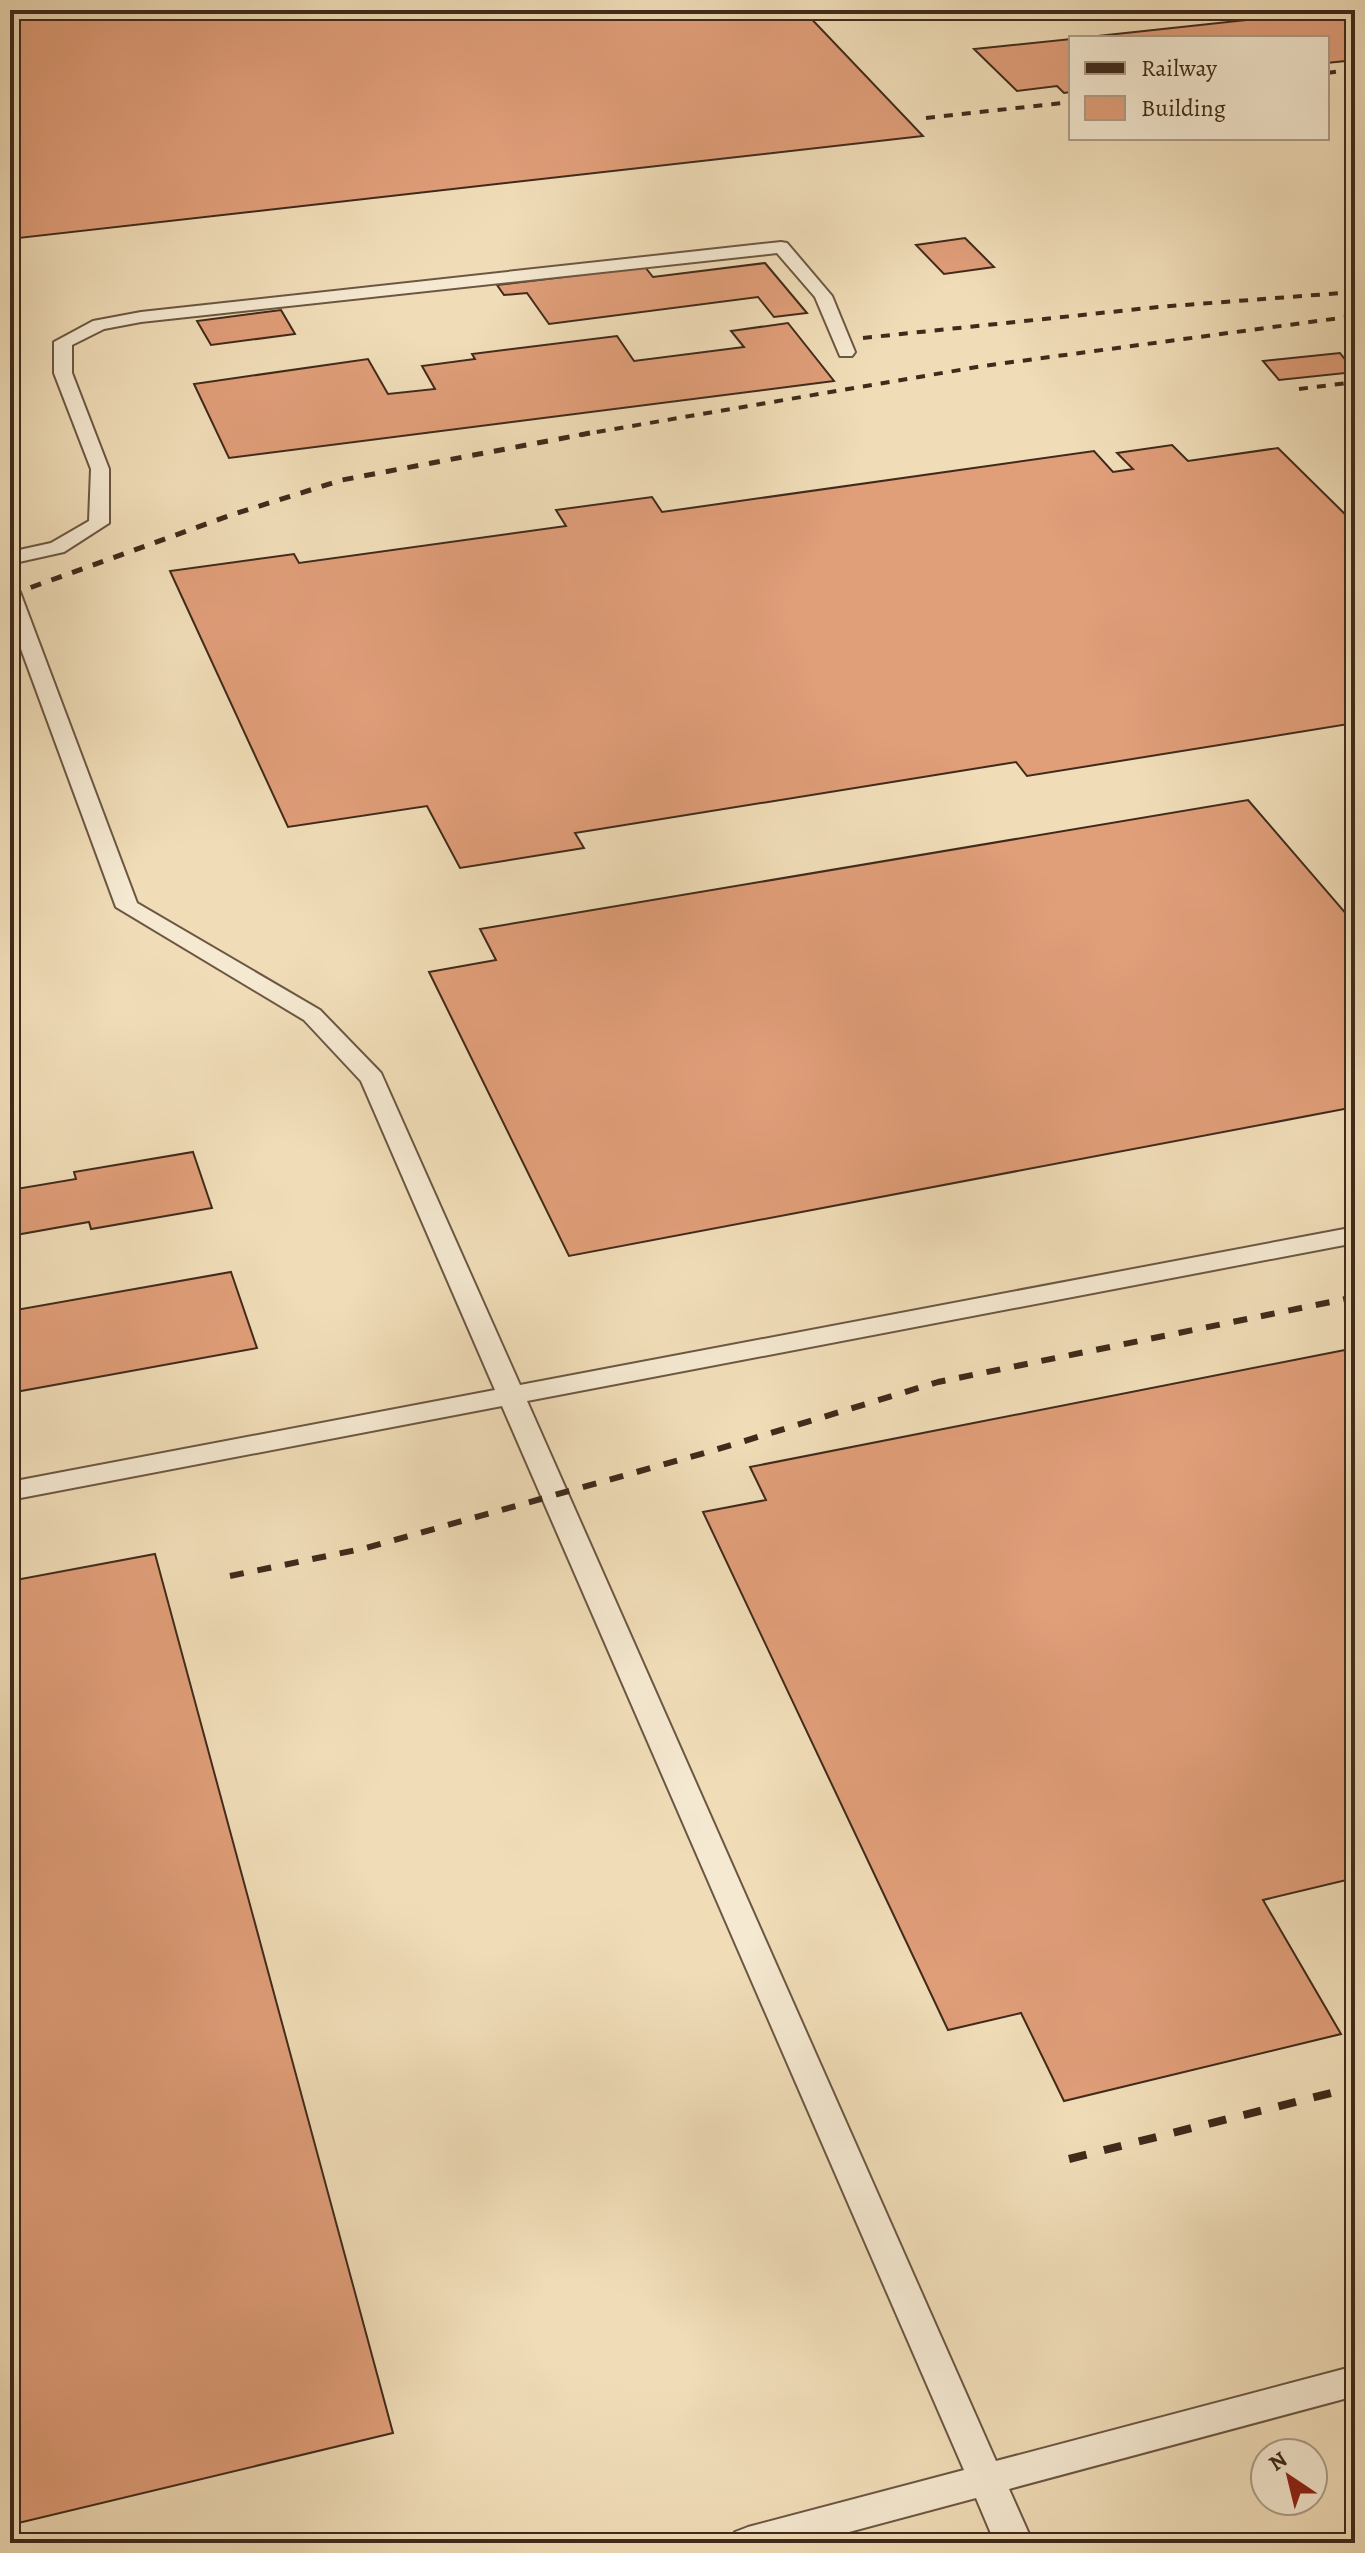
<svg xmlns="http://www.w3.org/2000/svg" width="1365" height="2553" font-family="Alegreya,serif">
<style>
.building{fill:#e09e79;stroke:#402a1b;stroke-width:2}
.lines{fill:none;stroke-linecap:round;stroke-linejoin:round}
.service-casing{stroke:#6c5742;stroke-width:4}
.service{fill:#f5e9d1;fill-rule:evenodd}
.rail-far3{stroke:#402a1b;stroke-width:4;stroke-dasharray:9 9;stroke-linecap:butt}
.rail-far2{stroke:#402a1b;stroke-width:5;stroke-dasharray:11 11;stroke-linecap:butt}
.rail-far1{stroke:#402a1b;stroke-width:6;stroke-dasharray:14 14;stroke-linecap:butt}
.rail{stroke:#402a1b;stroke-width:8;stroke-dasharray:18 18;stroke-linecap:butt}
</style>
<rect width="100%" height="100%" fill="#f0ddb8"/>
<filter id="stains"><feTurbulence type="fractalNoise" baseFrequency=".0025" numOctaves="4"/><feColorMatrix values="0 0 0 0 .2 0 0 0 0 .09 0 0 0 0 .02 0 0 0 .5 -.17"/></filter>
<radialGradient id="worn" r=".72"><stop offset=".6" stop-color="#630" stop-opacity="0"/><stop offset="1" stop-color="#630" stop-opacity=".3"/></radialGradient>
<!-- building -->
<g class="building">
<path d="M10 10H803L923 136 10 239Z"/>
<path d="M1339 10H1355V60L1327 63V38H1079Z"/>
<path d="M1071 39V92L1064 93 1057 86 1017 91 974 49Z"/>
<path d="M965 238 994 267 944 274 916 245Z"/>
<path d="M765 263 807 313 774 317 758 297 549 324 527 293 504 295 497 285 645 267 653 277Z"/>
<path d="M281 310 295 334 211 345 197 321Z"/>
<path d="M788 323 834 381 229 458 194 384 368 359 388 394 435 389 422 366 475 359 472 354 617 336 634 361 744 347 731 331Z"/>
<path d="M1340 353 1355 372 1279 380 1263 361Z"/>
<path d="M1172 445 1188 461 1278 448 1355 524V723L1027 776 1016 762 575 833 584 848 460 868 427 806 288 827 170 571 294 554 299 563 566 526 556 510 652 497 662 512 1094 451 1113 472 1133 469 1117 453Z"/>
<path d="M1248 800 1355 924V1107L569 1256 429 972 496 960 480 929Z"/>
<path d="M193 1152 212 1208 91 1229 89 1222 10 1236V1190L76 1179 74 1172Z"/>
<path d="M231 1272 257 1348 10 1393V1311Z"/>
<path d="M1355 1348V1878L1263 1900 1341 2034 1064 2101 1021 2013 948 2030 703 1512 766 1500 750 1467Z"/>
<path d="M155 1554 393 2433 10 2525V1581Z"/>
</g>
<g class="lines">
<defs>
<g id="service">
<path d="M781 242 787 243 832 296 855 352 852 356H840L815 297 777 253 141 322 104 329 72 345V373L109 469V523L64 552 10 564V552L51 543 89 521 91 469 54 373V342L93 321 141 312Z"/>
<path d="M10 586 20 592 137 903 320 1010 381 1073 520 1385 1355 1227V1243L527 1401 996 2461 1355 2366V2396L1009 2489 1033 2543H995L976 2498 808 2543H729L735 2532 748 2527 964 2470 502 1406 10 1500V1482L495 1390 361 1081 304 1020 116 907 10 619Z"/>
</g>
</defs>
<!-- service casing -->
<use href="#service" class="service-casing"/>
<!-- service -->
<use href="#service" class="service"/>
<!-- rail-far3 -->
<g class="rail-far3">
<path d="M1327 73 1355 69"/>
<path d="M926 118 1071 102"/>
<path d="M863 338 1158 307 1355 292"/>
<path d="M1299 389 1355 382"/>
<path d="M579 435 983 366 1355 316"/>
</g>
<!-- rail-far2 -->
<path class="rail-far2" d="M10 595 231 515 342 480 590 433"/>
<!-- rail-far1 -->
<path class="rail-far1" d="M230 1576 366 1548 715 1450 938 1382 1355 1297"/>
<!-- rail -->
<path class="rail" d="M1069 2159 1355 2087"/>
</g>
<!-- margin -->
<rect width="1365" height="2553" fill="none" stroke="#f0ddb8" stroke-width="40"/>
<rect x="12" y="12" width="1341" height="2529" fill="none" stroke="#402a1b" stroke-width="4"/>
<rect x="20" y="20" width="1325" height="2513" fill="none" stroke="#402a1b" stroke-width="2"/>
<!-- legend -->
<rect x="1069" y="36" width="260" height="104" fill="#f5e9d1" stroke="#ad9d88" stroke-width="2"/>
<rect x="1085" y="62" width="40" height="12" fill="#402a1b" stroke="#ad9d88" stroke-width="2"/>
<text x="1141" y="76" font-size="24" fill="#402a1b">Railway</text>
<rect x="1085" y="96" width="40" height="24" fill="#e09e79" stroke="#ad9d88" stroke-width="2"/>
<text x="1141" y="116" font-size="24" fill="#402a1b">Building</text>
<!-- north arrow -->
<g transform="translate(1289 2477) rotate(325)"><circle r="38" fill="#f5e9d1" stroke="#ad9d88" stroke-width="2"/>
<path d="M0-6L14 30L0 20L-14 30Z" fill="#8f2418"/>
<text y="-12" font-size="22" font-weight="bold" text-anchor="middle" fill="#402a1b">N</text>
</g>
<rect width="100%" height="100%" filter="url(#stains)"/>
<rect width="100%" height="100%" fill="url(#worn)"/>
</svg>
